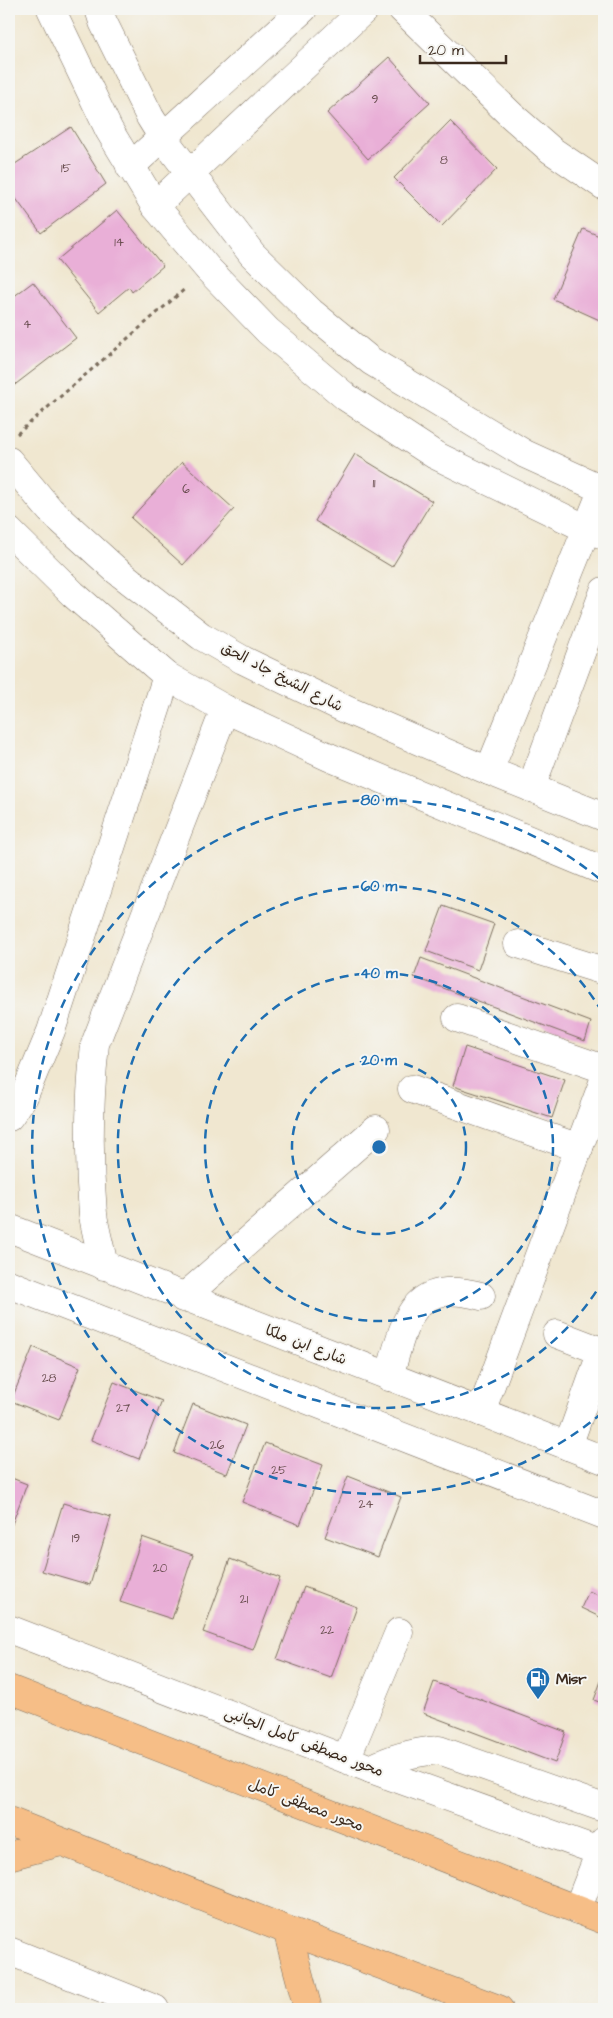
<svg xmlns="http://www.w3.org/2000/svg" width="613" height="2018" font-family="'Architects Daughter','Playpen Sans Arabic',sans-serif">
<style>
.building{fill:#e9afd7}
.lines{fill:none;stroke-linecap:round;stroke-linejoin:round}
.minor-casing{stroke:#7a6c5c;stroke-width:29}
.major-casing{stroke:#7a6c5c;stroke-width:29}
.path{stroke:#7a6c5c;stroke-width:3;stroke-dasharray:4 4;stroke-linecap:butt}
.minor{stroke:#fff;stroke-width:28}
.major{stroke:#f6be87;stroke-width:28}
.ring{fill:none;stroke:#1f6fb2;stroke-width:2.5;stroke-dasharray:9 6}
.labels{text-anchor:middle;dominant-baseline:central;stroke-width:4;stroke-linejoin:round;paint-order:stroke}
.number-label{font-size:12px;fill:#664b4c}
.street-label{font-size:15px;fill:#3b2a1e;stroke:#f6f6f2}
.poi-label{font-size:15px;font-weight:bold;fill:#3b2a1e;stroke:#f6f6f2;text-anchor:start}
.centre{fill:#1f6fb2;stroke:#f6f6f2;stroke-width:2.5}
.ring-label{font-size:15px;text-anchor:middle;font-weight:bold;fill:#1f6fb2;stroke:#f6f6f2;stroke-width:4;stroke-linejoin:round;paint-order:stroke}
</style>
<rect width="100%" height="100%" fill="#f6f6f2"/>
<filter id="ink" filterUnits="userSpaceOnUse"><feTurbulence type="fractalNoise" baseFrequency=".02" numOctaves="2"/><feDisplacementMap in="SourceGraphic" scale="10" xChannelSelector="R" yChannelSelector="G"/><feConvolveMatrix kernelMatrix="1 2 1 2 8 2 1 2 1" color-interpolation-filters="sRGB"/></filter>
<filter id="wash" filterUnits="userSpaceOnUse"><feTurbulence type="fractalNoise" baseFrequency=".0096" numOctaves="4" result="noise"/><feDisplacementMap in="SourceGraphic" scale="20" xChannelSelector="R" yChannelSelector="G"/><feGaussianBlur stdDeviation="1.12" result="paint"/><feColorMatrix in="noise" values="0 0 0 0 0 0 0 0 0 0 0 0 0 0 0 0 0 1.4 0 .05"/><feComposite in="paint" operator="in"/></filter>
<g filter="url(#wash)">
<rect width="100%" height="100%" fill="#f0e7d0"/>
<g id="blocks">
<!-- building -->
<g class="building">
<path d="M389 57 430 103 368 159 327 113Z"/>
<path d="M450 121 497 169 442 226 394 178Z"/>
<path d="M71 127 106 184 41 233 9 189V168Z"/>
<path d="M117 210 163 266 132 292 129 287 99 312 57 260Z"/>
<path d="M583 229 604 238V322L553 299Z"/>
<path d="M33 282 76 338 12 387 9 382V300Z"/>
<path d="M355 454 432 501 392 567 315 521Z"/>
<path d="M182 462 234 509 183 565 131 518Z"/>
<path d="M443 906 494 924 478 970 426 951Z"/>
<path d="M421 958 591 1022 585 1041 414 977Z"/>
<path d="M465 1047 565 1080 552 1118 453 1086Z"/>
<path d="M33 1347 80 1367 59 1420 11 1401Z"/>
<path d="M114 1382 162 1401 139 1459 91 1440Z"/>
<path d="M193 1404 246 1425 227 1474 174 1453Z"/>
<path d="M265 1443 323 1465 300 1525 242 1502Z"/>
<path d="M348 1476 401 1497 378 1557 325 1537Z"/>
<path d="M9 1477 27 1484 9 1532Z"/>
<path d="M63 1503 111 1517 90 1585 42 1571Z"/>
<path d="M142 1537 193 1555 172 1619 120 1602Z"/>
<path d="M230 1559 280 1578 253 1650 203 1632Z"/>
<path d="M304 1587 357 1607 331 1678 277 1659Z"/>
<path d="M589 1591 604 1598V1619L581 1608Z"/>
<path d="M604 1673V1704L594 1700Z"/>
<path d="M434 1682 566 1732 555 1763 423 1713Z"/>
</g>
</g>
</g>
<g filter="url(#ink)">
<use href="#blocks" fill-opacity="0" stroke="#7a6c5c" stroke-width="1"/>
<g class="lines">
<defs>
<g id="minor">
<path d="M51 9 109 130 155 206 208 269 268 331 346 397 435 455 587 529 604 535"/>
<path d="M99 9 103 22 150 117 163 138 252 254 311 312 371 361 525 454 604 490"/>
<path d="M402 9 511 115 551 150 604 186"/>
<path d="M130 167 303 9"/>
<path d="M155 206 365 9"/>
<path d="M9 461 50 510 116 570 201 636 243 660 347 710 489 771 604 817"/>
<path d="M9 531 73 594 167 676 225 709 329 757 604 871"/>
<path d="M489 771 604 486"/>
<path d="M531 788 604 591"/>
<path d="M518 944 604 971"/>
<path d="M457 1018 604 1069"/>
<path d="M412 1089 579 1148"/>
<path d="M9 1117 24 1096 51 1031 167 676"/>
<path d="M9 1228 604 1460"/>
<path d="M104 1266C101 1249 95 1231 93 1214 88 1157 89 1100 95 1044L225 709"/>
<path d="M9 1284 604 1515"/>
<path d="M183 1298 376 1129"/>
<path d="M557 1334 604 1352"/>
<path d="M389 1377C405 1322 410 1277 481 1296"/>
<path d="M481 1412 604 1080"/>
<path d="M568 1446 602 1351"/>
<path d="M9 1629 371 1769 604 1853"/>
<path d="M346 1759 399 1632"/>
<path d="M371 1769C393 1757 414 1752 439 1750L604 1808"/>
<path d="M577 1910 604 1841"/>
<path d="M9 1951 155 2009"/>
</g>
<g id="major">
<path d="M9 1689 604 1920"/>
<path d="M9 1821 287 1930 499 2009"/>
<path d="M9 1856 61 1842"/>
<path d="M287 1930 308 2009"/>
</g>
</defs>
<!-- minor casing -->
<use href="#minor" class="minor-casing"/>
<!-- major casing -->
<use href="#major" class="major-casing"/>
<!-- path -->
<path class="path" d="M17 434 186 288"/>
<!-- minor -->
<use href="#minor" class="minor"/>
<!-- major -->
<use href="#major" class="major"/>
</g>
</g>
<!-- distance rings -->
<g class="ring">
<circle cx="379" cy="1147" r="87"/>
<circle cx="379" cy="1147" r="174"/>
<path d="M604 1279A261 261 0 1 1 604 1015"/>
<path d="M602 1413A347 347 0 1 1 602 881"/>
</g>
<!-- icons -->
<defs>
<symbol id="fuel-pin" viewBox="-11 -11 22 30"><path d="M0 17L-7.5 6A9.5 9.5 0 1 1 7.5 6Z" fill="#1f6fb2" stroke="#f6f6f2"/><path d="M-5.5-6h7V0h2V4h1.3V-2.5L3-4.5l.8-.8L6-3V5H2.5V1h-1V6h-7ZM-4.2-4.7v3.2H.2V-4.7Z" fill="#fff"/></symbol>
</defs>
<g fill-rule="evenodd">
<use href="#fuel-pin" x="524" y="1665" width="28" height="38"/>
</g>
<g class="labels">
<!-- number labels -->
<g class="number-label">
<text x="375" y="99">9</text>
<text x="444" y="160">8</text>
<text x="66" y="168">15</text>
<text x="119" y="242">14</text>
<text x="27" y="324">4</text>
<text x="374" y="483">11</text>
<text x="186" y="489">6</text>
<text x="49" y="1378">28</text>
<text x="123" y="1408">27</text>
<text x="217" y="1445">26</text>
<text x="279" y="1470">25</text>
<text x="366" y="1504">24</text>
<text x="76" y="1538">19</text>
<text x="160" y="1568">20</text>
<text x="244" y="1599">21</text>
<text x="327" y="1630">22</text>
</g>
<!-- street labels -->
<g class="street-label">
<text transform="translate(282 677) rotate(27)">شارع الشيخ جاد الحق</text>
<text transform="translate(306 1345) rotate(21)">شارع ابن ملكا</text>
<text transform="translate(304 1742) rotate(21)">محور مصطفى كامل الجانبى</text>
<text transform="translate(306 1805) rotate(21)">محور مصطفى كامل</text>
</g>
<!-- poi labels -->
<g class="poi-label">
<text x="556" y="1679">Misr</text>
</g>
</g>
<circle cx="379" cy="1147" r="8" class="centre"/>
<g class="ring-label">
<text x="379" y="805">80 m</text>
<text x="379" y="891">60 m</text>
<text x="379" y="978">40 m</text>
<text x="379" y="1065">20 m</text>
</g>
<!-- margin -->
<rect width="613" height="2018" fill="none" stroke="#f6f6f2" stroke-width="30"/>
<!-- scale -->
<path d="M420 55v8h86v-8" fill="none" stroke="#3b2a1e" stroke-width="2.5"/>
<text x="428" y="55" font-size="15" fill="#3b2a1e" stroke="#f6f6f2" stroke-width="4" paint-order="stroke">20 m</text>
</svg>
